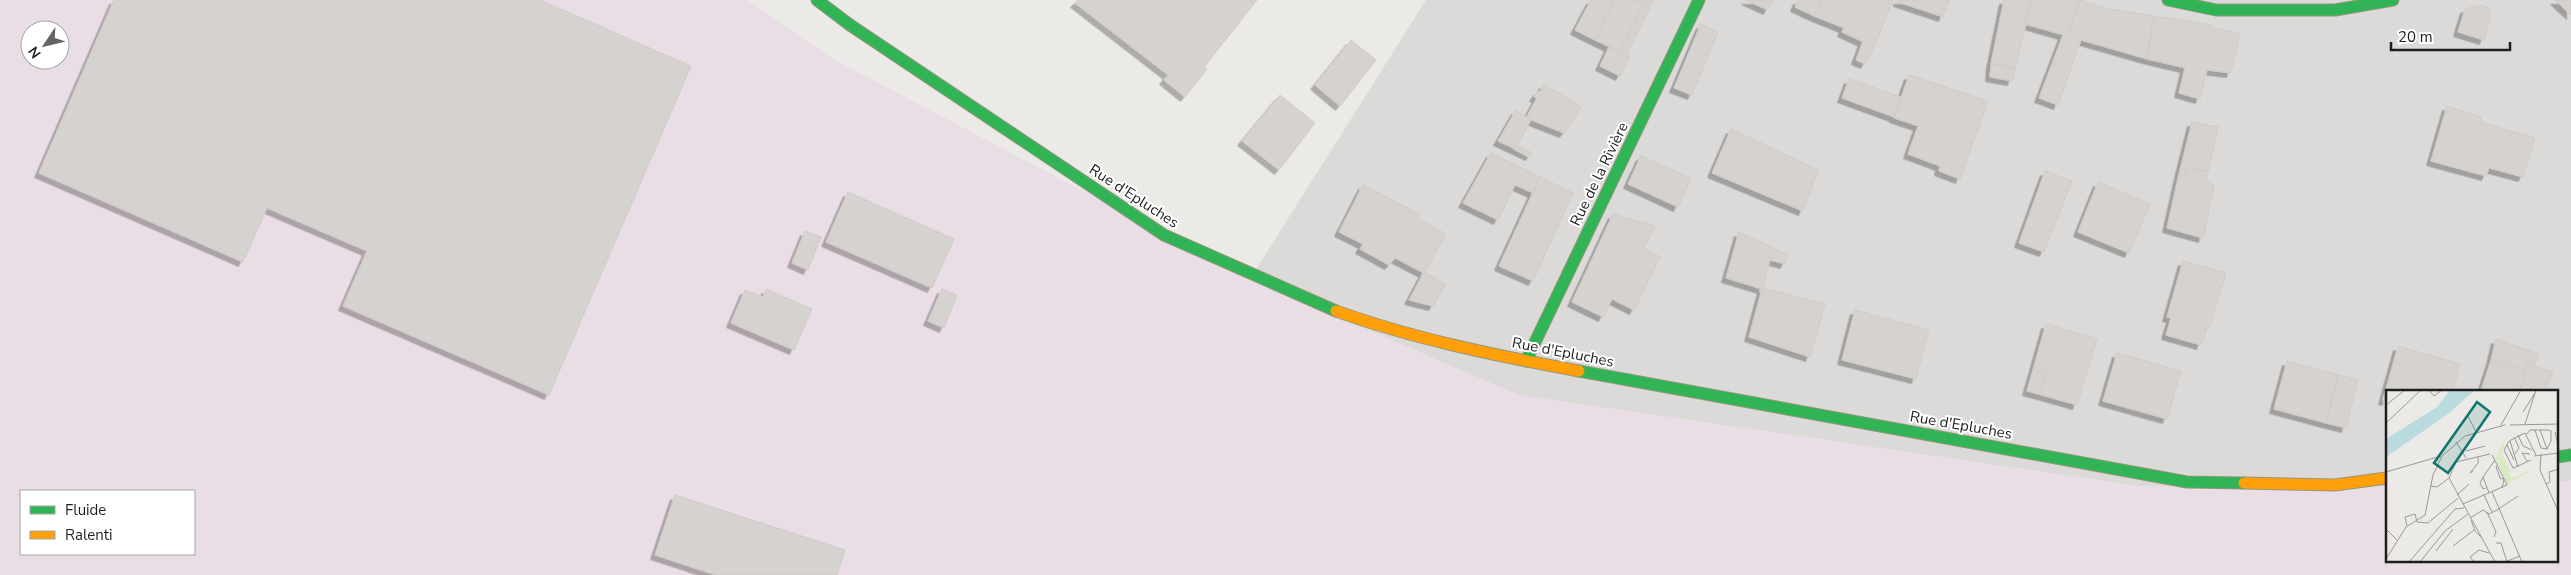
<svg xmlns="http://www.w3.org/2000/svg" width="2571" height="575" font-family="'Nunito Sans',sans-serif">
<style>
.residential{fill:#dbdad8}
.industrial{fill:#eadee6;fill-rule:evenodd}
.building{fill:#d5d2cf;stroke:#cfcbc8;filter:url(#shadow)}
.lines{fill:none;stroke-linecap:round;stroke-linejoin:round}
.fast-casing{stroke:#96967e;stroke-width:13}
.slow-casing{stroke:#96967e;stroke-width:13}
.fast{stroke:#30b455;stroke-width:11}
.slow{stroke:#ff9f0a;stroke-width:11}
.labels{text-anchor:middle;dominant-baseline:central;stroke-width:4;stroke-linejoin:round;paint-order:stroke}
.street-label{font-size:15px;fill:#1e1e1e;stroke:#fff}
.inset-road{fill:none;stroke:#9a9897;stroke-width:1}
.view{fill:#0f766e;fill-opacity:0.15;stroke:#0f766e;stroke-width:2.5}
.inset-edge{fill:none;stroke:#1e1e1e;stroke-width:2.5}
</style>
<defs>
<filter id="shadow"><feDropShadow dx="-4.5" dy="4.5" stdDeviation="0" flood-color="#0004"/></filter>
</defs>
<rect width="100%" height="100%" fill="#eceae7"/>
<!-- residential -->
<path class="residential" d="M1426 0H2571V480L2557 483V391H2387V486H2138L1518 395 1250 279Z"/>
<!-- industrial -->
<path class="industrial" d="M0 0H748L835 60 1250 279 1518 395 2138 486H2387V561H2557V483L2571 480V575H0ZM30 30H60V60H30ZM21 491H194V554H21Z"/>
<!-- building -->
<g class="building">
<path d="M114 0H540L691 66 549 395 343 306 367 251 267 208 243 262 39 173Z"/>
<path d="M1078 0H1257L1204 67 1207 69 1185 97 1164 80 1168 75 1075 3Z"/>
<path d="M1591 0H1614L1595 40 1575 30Z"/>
<path d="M1614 0H1638L1643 3 1620 52 1595 40Z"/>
<path d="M1638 0H1653L1649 7Z"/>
<path d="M1746 0H1772L1768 10Z"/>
<path d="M1798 0H1822L1814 16 1795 7Z"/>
<path d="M1822 0H1893L1874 47 1842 32 1844 28 1814 16Z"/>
<path d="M1898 0H1949L1943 17 1898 2Z"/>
<path d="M2004 0H2032L2015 68 1991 64Z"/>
<path d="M2032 0H2079L2067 36 2025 24Z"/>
<path d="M2079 0 2104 8 2154 16 2147 59 2081 40 2058 105 2039 98 2063 35 2067 36Z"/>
<path d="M2555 0H2571V15Z"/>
<path d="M1643 3 1650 8 1626 55 1620 52Z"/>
<path d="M2480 5 2489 8 2491 16 2484 40 2458 32 2465 9Z"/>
<path d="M2154 16 2211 25V28L2240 33 2231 73 2207 70 2200 99 2179 93 2185 68 2147 59Z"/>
<path d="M1701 24 1718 32 1692 95 1674 88Z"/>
<path d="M1351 40 1376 60 1340 106 1315 85Z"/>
<path d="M1863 41 1874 47 1865 64 1856 60Z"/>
<path d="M1609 47 1630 56 1620 76 1600 66Z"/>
<path d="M1991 64 2015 68 2012 81 1990 77Z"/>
<path d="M1909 75 1988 101 1960 179 1939 171 1940 166 1908 154 1918 126 1894 118Z"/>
<path d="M1849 79 1901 97 1894 117 1842 98Z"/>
<path d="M1544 84 1581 107 1564 133 1526 118 1537 98 1534 97 1538 91 1540 92Z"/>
<path d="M1280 95 1315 123 1279 170 1242 141Z"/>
<path d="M2447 106 2481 117 2480 122 2535 138 2523 177 2489 168 2486 176 2431 161Z"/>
<path d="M1516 110 1531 120 1517 145 1532 153 1530 156 1498 141Z"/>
<path d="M2192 122 2218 127 2208 172 2188 167 2186 176 2179 174Z"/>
<path d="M1731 129 1818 170 1803 211 1712 173Z"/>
<path d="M1491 153 1540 177 1533 193 1515 185 1498 220 1463 203Z"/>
<path d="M1641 156 1691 178 1678 207 1628 184Z"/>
<path d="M2188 167 2208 172 2206 181 2214 186 2203 238 2167 228 2179 174 2186 176Z"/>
<path d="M2045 171 2072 181 2044 252 2019 243Z"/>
<path d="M1540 177 1573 193 1533 281 1499 266Z"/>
<path d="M2098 182 2150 204 2129 253 2078 232Z"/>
<path d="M1363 185 1419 214 1417 218 1446 234 1424 273 1395 258 1389 265 1360 249 1363 244 1339 232Z"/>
<path d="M848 192 954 239 932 288 826 242Z"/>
<path d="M1613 214 1655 226 1644 248 1660 257 1634 310 1612 299 1603 317 1572 302Z"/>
<path d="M805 231 821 237 808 270 792 263Z"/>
<path d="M1739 232 1788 255 1785 264 1770 260 1763 288 1825 304 1810 357 1749 337 1762 289 1726 278Z"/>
<path d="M2183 261 2226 273 2209 329 2206 328 2201 345 2166 335 2171 318 2167 317Z"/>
<path d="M1424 272 1446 284 1433 306 1409 300Z"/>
<path d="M766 289 812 309 794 350 731 323 745 290 763 297Z"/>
<path d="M942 289 957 295 944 328 928 321Z"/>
<path d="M1855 310 1929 330 1916 379 1842 360Z"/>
<path d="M2046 324 2097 339 2077 405 2038 394 2045 373 2033 370Z"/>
<path d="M2496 339 2539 354 2534 366 2527 364 2526 371 2491 360Z"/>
<path d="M2398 346 2460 364 2453 391H2387V401L2383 400Z"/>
<path d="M2117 353 2181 371 2167 419 2103 401Z"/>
<path d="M2491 360 2526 371 2520 391H2481Z"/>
<path d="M2287 361 2338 375 2326 423 2274 409Z"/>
<path d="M2527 364 2553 372 2545 391H2520Z"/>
<path d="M2033 370 2045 373 2038 394 2027 391Z"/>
<path d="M2338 375 2358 380 2346 428 2326 423Z"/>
<path d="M675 495 845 550 837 575H716L655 555Z"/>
</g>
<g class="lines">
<defs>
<g id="fast">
<path d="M817 0 850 25 1164 235 1336 311"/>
<path d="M2168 0 2216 10H2335L2393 0"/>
<path d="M1526 361 1699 0"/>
<path d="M1579 371 2187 482 2244 483"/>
<path d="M2557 457 2571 455"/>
</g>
<g id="slow">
<path d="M1336 311C1414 339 1498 356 1579 371"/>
<path d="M2244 483 2335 485 2387 478"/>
</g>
</defs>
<!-- fast casing -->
<use href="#fast" class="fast-casing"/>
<!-- slow casing -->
<use href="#slow" class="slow-casing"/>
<!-- fast -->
<use href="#fast" class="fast"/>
<!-- slow -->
<use href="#slow" class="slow"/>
</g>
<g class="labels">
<!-- street labels -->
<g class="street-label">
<text transform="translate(1599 174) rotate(-64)">Rue de la Rivière</text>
<text transform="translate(1134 196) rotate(33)">Rue d'Epluches</text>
<text transform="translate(1563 352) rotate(11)">Rue d'Epluches</text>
<text transform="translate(1961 425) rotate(10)">Rue d'Epluches</text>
</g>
</g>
<!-- overview -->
<g transform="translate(2386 390)">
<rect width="172" height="172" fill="#eceae7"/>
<path d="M143 37 120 48 116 63 124 80 145 72 123 82 125 88 150 78 121 95 109 68 120 47Z" fill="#dbeac5"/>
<path d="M64 0H89L62 24 0 67V49L51 17Z" fill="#b9dbe0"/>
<path class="inset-road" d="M43 0 48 6 56 0M0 15 19 0M137 22 149 3M82 26 90 42M0 33 35 0M139 34 150 0M115 35 135 0M124 35 173 34M154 40 161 59M169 42 173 59M141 44 144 40H162L165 41V51L161 59 155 58 149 40M132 45 137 56 146 60M128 47 133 58 129 64M124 51 132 77M70 52 80 68M121 55 128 70M80 61 99 56M155 64 154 80 173 123M106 65 121 95M148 66 173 63M145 70 127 78 118 60 123 51 139 43 150 65M141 71 136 63 144 64M110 76 114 88 118 89 116 98M87 81 84 83 92 73V67M0 82 55 66M97 87 109 70M63 88 109 172M63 88 70 72 104 64M160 94 164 92 163 82 173 79M44 96 51 97 63 88M100 98 97 99 94 93 97 87 103 103M106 102 136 172M71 105 83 94M98 105 106 122M77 114 121 95M101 122 110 142 108 147M84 128 97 120 103 124 111 120 132 106M85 130 89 141 96 148M31 132 42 133 72 108M21 136 19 127 29 124 31 132M0 139 11 150M110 153H115L121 172M67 156 88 140M50 161 67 139M0 169 20 137 39 125 47 85 56 66 79 46 119 35M23 172 69 119 78 118M34 172 59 141 82 124M88 172 84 167 93 160 103 163M119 172 134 166"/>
<path class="view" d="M91 12 104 22 62 83 48 73Z"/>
<rect width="172" height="172" class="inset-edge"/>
</g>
<!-- legend -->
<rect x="20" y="490" width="175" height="65" fill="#ffffff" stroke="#a5a5a5"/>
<rect x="30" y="506" width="25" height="8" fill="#30b455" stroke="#a5a5a5"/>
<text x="65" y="515" font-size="15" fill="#1e1e1e">Fluide</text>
<rect x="30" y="531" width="25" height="8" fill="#ff9f0a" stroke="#a5a5a5"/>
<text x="65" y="540" font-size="15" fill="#1e1e1e">Ralenti</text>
<!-- north arrow -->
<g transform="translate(45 45) rotate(235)"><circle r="24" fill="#ffffff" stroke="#a5a5a5"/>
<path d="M0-4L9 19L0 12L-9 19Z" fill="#666564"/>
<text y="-8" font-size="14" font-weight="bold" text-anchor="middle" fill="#1e1e1e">N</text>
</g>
<!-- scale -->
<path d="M2391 42v8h119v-8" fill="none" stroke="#1e1e1e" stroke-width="2.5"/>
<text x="2398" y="42" font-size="15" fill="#1e1e1e" stroke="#ffffff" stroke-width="4" paint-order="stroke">20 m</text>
</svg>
